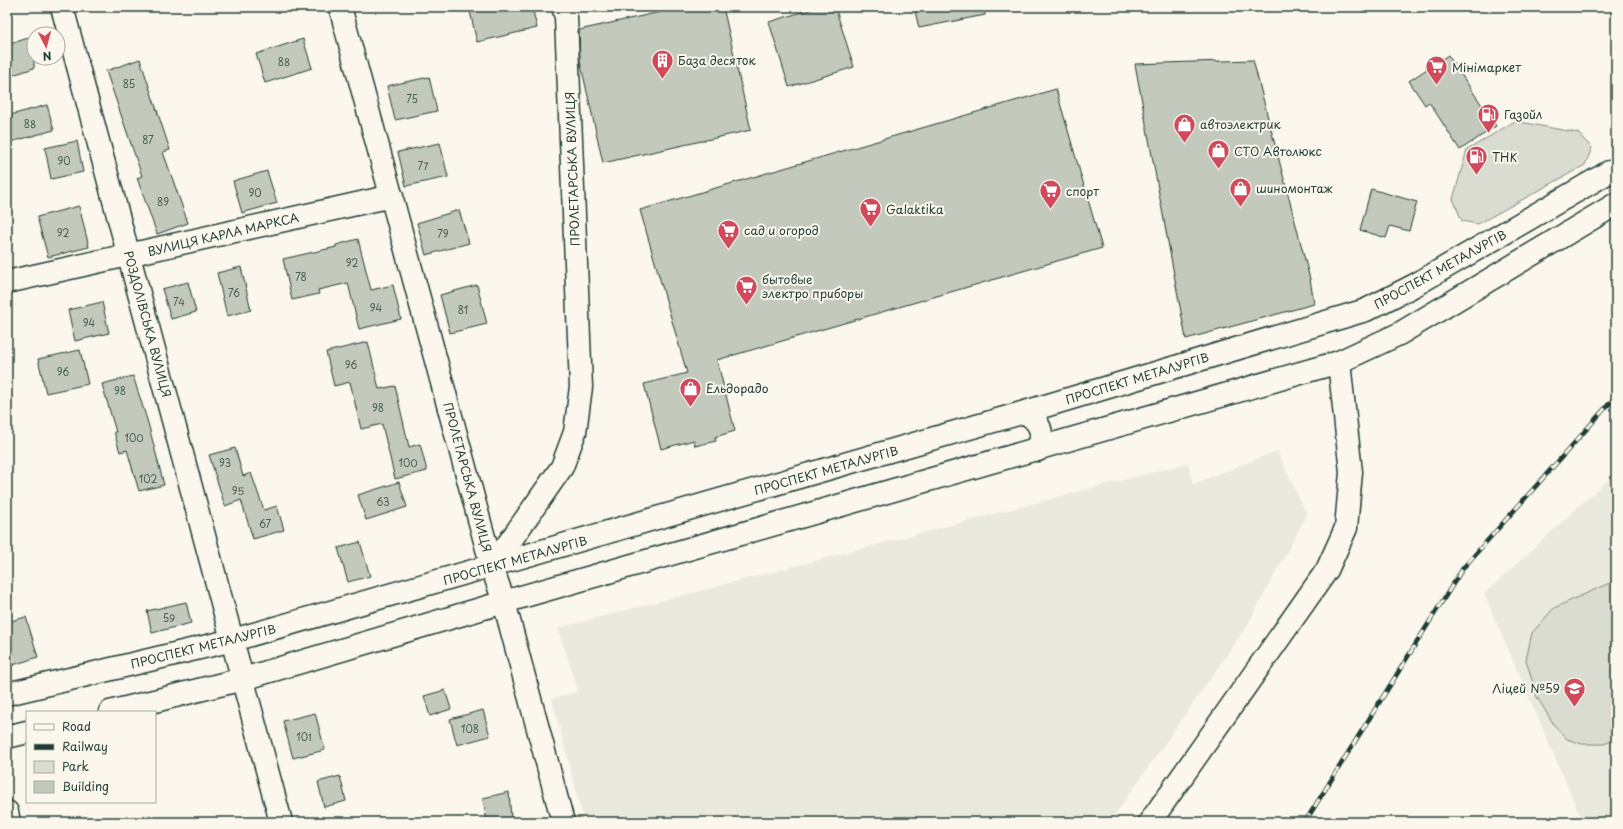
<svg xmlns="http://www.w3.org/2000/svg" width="1623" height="829" font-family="'Playpen Sans',sans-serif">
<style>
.built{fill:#eae9de}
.green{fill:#dbdcd1;stroke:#7d8c82}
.building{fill:#c4c9be;stroke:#1f3d34}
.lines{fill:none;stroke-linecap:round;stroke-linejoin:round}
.minor-casing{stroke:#1f3d34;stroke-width:25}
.minor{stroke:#fbf7ec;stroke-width:22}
.rail-casing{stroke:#1f3d34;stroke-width:4.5}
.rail{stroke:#fbf7ec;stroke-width:3;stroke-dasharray:9;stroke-linecap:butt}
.labels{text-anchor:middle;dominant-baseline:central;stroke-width:4;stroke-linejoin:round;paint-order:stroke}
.number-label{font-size:10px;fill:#486056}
.poi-label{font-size:12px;fill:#1f3d34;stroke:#fbf7ec;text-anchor:start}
.street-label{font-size:12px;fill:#1f3d34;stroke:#fbf7ec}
</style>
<rect width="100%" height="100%" fill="#fbf7ec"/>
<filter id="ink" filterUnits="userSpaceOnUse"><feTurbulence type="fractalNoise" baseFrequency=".025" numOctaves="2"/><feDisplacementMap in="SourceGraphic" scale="8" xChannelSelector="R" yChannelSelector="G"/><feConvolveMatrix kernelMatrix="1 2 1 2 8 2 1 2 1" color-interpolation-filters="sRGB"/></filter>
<g filter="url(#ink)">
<!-- built -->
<g class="built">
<path d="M1277 451 1307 515 1247 626 1110 822H584L552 699 578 691 558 628 1188 463 1193 484Z"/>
<path d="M1616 472V822H1583L1484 594Z"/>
</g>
<!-- green -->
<g class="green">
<path d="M1515 121 1578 133 1592 148 1585 165 1478 224 1462 221 1453 199 1467 150Z"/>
<path d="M1616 580V739L1604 744H1582L1567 739 1554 725 1537 697 1526 660 1532 633 1554 608Z"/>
</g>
<!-- building -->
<g class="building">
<path d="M469 7H532L537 28 477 42Z"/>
<path d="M683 7H723L751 130 603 163 580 61 579 30Z"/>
<path d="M819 7H835L854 67 789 87 769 22Z"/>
<path d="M914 7H985V15L919 28Z"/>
<path d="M34 36V68L10 76 7 65V45Z"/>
<path d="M303 39 312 68 265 83 256 54Z"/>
<path d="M1448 55 1496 126 1460 150 1429 102 1425 105 1409 81Z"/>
<path d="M140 59 170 150 163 152 188 223 157 234 137 178 142 176 106 71Z"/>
<path d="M1253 60 1310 279 1314 304 1186 339 1135 64Z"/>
<path d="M429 77 437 111 395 120 387 86Z"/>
<path d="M1056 89 1102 248 717 360 735 431 715 437 716 441 695 446 694 440 661 449 644 384 687 373 640 210Z"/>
<path d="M47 105 54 130 7 143V116Z"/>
<path d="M77 141 83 172 51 179 45 148Z"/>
<path d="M440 143 448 177 406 186 398 152Z"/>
<path d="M267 171 277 203 242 213 233 181Z"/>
<path d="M1371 189 1417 202 1409 231 1390 226 1386 238 1360 230Z"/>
<path d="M79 206 89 247 48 257 37 217Z"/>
<path d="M459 210 469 243 426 255 417 223Z"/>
<path d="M358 239 371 290 393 285 401 319 359 329 348 283 318 290 319 294 292 300 283 259 336 247V245Z"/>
<path d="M241 267 251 310 227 316 217 273Z"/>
<path d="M188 282 196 312 171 319 162 289Z"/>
<path d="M477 285 487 324 450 333 440 295Z"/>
<path d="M102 302 109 333 75 341 68 310Z"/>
<path d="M368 342 379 389 395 386 409 447 420 444 427 471 395 479 382 424 361 429 350 382 334 386 326 352Z"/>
<path d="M80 350 88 384 46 393 38 359Z"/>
<path d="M133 376 148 423 164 485 139 491 127 450 120 452 114 432H116L102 384Z"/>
<path d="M235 448 243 476 251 473 264 510 277 506 284 530 253 539 241 500 225 506 209 455Z"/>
<path d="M399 482 407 507 366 520 358 495Z"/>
<path d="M360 542 370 576 348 582 338 548Z"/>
<path d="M186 602 191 623 152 633 147 611Z"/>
<path d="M26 617 38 657 7 667V622Z"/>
<path d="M445 690 451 709 430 716 424 696Z"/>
<path d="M483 710 490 736 457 745 450 719Z"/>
<path d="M315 713 325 750 293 758 283 721Z"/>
<path d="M340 776 346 801 324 807 318 782Z"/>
<path d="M509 792 511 818 487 822 483 798Z"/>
</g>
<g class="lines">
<defs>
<g id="minor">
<path d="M62 7 281 822"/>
<path d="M340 7 492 567 562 467 575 432 581 387 566 17 563 7"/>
<path d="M7 282 392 196"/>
<path d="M1025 412C1040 422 1045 432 1038 450"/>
<path d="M492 567 504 602 563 822"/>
<path d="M7 694 233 640 1025 412 1366 310 1415 285 1609 172 1616 171"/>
<path d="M110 712 243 679 504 602 1339 362 1399 334 1616 204"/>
<path d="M7 737 27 732"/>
<path d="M7 812 9 822"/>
<path d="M1150 822 1327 570 1346 528 1351 472 1339 362"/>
</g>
</defs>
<!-- minor casing -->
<use href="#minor" class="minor-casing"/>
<!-- minor -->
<use href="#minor" class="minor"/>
<defs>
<path id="rail" d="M1305 822 1463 568 1616 396"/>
</defs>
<!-- rail casing -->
<use href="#rail" class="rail-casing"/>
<!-- rail -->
<use href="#rail" class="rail"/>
</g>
</g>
<!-- icons -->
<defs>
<symbol id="building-pin" viewBox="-11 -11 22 30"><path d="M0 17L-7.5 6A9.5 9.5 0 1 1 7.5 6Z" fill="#d1495b" stroke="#fbf7ec"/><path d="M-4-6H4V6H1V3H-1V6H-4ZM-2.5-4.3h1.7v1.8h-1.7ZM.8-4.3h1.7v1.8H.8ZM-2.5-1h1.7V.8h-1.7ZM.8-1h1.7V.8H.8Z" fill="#fff"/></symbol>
<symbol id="supermarket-pin" viewBox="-11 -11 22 30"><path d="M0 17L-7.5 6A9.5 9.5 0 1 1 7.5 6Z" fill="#d1495b" stroke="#fbf7ec"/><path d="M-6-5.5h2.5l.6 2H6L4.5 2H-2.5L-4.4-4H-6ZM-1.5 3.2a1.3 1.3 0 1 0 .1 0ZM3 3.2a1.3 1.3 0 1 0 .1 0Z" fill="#fff"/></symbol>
<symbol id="fuel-pin" viewBox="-11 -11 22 30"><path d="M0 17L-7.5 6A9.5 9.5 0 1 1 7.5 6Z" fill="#d1495b" stroke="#fbf7ec"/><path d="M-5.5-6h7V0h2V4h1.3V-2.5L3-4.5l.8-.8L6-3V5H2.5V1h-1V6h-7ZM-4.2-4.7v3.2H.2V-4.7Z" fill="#fff"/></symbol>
<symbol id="shop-pin" viewBox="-11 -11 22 30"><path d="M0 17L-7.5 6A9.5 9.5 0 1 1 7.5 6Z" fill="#d1495b" stroke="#fbf7ec"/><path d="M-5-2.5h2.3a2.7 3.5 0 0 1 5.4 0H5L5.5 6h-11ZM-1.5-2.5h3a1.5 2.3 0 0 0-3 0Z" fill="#fff"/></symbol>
<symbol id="school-pin" viewBox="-11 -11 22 30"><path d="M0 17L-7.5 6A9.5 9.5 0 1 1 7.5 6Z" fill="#d1495b" stroke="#fbf7ec"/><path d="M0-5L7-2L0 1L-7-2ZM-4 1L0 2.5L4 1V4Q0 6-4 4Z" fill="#fff"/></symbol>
</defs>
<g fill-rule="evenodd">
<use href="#building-pin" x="650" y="48" width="25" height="34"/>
<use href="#supermarket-pin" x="1424" y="54" width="25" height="34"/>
<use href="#fuel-pin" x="1476" y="102" width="25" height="34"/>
<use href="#shop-pin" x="1172" y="112" width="25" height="34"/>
<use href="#shop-pin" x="1206" y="138" width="25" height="34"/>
<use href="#fuel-pin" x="1464" y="144" width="25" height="34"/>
<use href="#shop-pin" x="1228" y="176" width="25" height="34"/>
<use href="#supermarket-pin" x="1038" y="178" width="25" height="34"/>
<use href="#supermarket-pin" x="858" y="196" width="25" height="34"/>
<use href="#supermarket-pin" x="716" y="218" width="25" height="34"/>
<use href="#supermarket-pin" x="734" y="274" width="25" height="34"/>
<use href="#shop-pin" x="678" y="376" width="25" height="34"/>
<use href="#school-pin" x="1562" y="676" width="25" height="34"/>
</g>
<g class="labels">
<!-- number labels -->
<g class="number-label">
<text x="284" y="61">88</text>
<text x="129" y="83">85</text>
<text x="412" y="98">75</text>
<text x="30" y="123">88</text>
<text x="148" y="139">87</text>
<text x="64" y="160">90</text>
<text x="423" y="165">77</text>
<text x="255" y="192">90</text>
<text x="163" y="201">89</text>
<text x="63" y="232">92</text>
<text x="443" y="233">79</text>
<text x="352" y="262">92</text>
<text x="301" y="276">78</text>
<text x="234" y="292">76</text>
<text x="179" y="301">74</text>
<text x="376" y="307">94</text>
<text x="463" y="309">81</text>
<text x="89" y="322">94</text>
<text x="351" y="364">96</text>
<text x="63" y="371">96</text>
<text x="120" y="390">98</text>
<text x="378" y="407">98</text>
<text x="134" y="437">100</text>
<text x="225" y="462">93</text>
<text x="408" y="462">100</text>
<text x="148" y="478">102</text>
<text x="238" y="490">95</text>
<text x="383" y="501">63</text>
<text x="265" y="523">67</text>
<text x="169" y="617">59</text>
<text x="470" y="728">108</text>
<text x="304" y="736">101</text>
</g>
<!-- poi labels -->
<g class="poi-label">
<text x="678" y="60">База десяток</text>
<text x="1452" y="67">Мінімаркет</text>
<text x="1504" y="114">Газойл</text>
<text x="1200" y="124">автоэлектрик</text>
<text x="1234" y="151">СТО Автолюкс</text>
<text x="1492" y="157">ТНК</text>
<text x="1256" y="188">шиномонтаж</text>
<text x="1066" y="191">спорт</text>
<text x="886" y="209">Galaktika</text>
<text x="744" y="230">сад и огород</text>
<text x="762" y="279">бытовые<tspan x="762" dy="14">электро приборы</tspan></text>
<text x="706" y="388">Ельдорадо</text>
<text x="1560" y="688" text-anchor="end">Ліцей №59</text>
</g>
<!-- street labels -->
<g class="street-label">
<text transform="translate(572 169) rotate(-92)">ПРОЛЕТАРСЬКА ВУЛИЦЯ</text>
<text transform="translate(223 234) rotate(-13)">ВУЛИЦЯ КАРЛА МАРКСА</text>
<text transform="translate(1440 269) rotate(-29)">ПРОСПЕКТ МЕТАЛУРГІВ</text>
<text transform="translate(148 324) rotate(75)">РОЗДОЛІВСЬКА ВУЛИЦЯ</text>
<text transform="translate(1137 378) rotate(-17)">ПРОСПЕКТ МЕТАЛУРГІВ</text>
<text transform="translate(826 470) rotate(-16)">ПРОСПЕКТ МЕТАЛУРГІВ</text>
<text transform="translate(468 477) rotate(75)">ПРОЛЕТАРСЬКА ВУЛИЦЯ</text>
<text transform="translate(515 560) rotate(-16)">ПРОСПЕКТ МЕТАЛУРГІВ</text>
<text transform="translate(203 646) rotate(-14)">ПРОСПЕКТ МЕТАЛУРГІВ</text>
</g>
</g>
<!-- margin -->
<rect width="1623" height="829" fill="none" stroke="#fbf7ec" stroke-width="24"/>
<rect x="12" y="12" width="1599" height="805" fill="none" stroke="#1f3d34" stroke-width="1.5" filter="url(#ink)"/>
<!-- legend -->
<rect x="26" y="711" width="130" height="92" fill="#fbf7ec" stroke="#a3ada2"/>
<rect x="34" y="724" width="20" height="6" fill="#fbf7ec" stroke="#a3ada2"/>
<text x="62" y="731" font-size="12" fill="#1f3d34">Road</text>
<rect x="34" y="744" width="20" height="6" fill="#1f3d34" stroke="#a3ada2"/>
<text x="62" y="751" font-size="12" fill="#1f3d34">Railway</text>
<rect x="34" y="761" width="20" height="12" fill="#dbdcd1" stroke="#a3ada2"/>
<text x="62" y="771" font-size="12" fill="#1f3d34">Park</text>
<rect x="34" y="781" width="20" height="12" fill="#c4c9be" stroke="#a3ada2"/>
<text x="62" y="791" font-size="12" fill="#1f3d34">Building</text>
<!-- north arrow -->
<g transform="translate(46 46) rotate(174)"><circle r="19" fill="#fbf7ec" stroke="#a3ada2"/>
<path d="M0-3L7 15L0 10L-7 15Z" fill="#d1495b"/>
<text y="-6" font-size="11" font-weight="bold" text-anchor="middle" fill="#1f3d34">N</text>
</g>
</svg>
